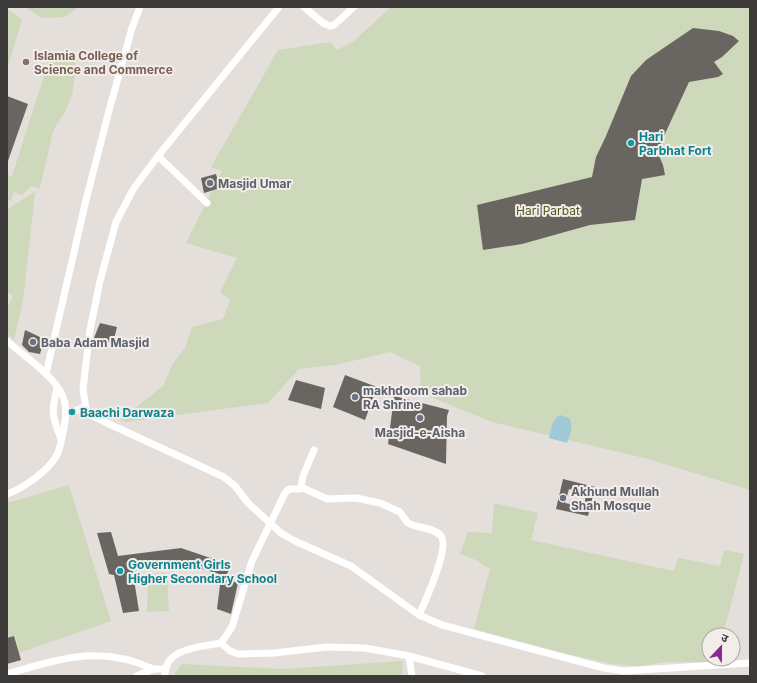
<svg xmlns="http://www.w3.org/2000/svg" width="757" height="683" font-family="Inter,'Noto Sans Devanagari',sans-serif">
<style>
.green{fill:#ced8bb}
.water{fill:#a0c9d8}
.building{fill:#696561;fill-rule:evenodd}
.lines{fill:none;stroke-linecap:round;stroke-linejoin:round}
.minor{stroke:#fff;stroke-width:7}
.education-dot{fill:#8d6e63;stroke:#f2ede8;stroke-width:1.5}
.culture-dot{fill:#0f9aa8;stroke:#f2ede8;stroke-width:1.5}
.worship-dot{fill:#6b7280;stroke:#f2ede8;stroke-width:1.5}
.labels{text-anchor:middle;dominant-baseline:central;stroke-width:4;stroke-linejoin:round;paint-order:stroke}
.education-label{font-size:12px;font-weight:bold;fill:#785e54;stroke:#f2ede8;text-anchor:start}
.culture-label{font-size:12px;font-weight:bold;fill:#0d838f;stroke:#f2ede8;text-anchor:start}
.worship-label{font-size:12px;font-weight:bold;fill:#5b616d;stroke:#f2ede8;text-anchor:start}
.park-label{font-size:12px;fill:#4c5b27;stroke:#f2ede8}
</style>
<rect width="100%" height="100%" fill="#e4dfdb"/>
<!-- green -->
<g class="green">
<path d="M25 7H78L65 17 42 18Z"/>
<path d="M391 7H750V490L648 459 492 422 421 393 420 366 390 352 335 365 299 369 268 403 126 422 101 410 134 409 163 386 172 365 185 348 192 327 223 319 230 300 220 292 237 258 186 243 222 171 211 167 278 50 331 42 337 50 354 41Z"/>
<path d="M7 9 22 19 7 70Z"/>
<path d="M51 54 75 61V75L72 95 66 110 53 131 40 188 31 186 22 195 14 192 11 201 7 200V175L12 176Z"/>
<path d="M35 192 23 300 14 340 7 333V308L13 296 7 292V209Z"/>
<path d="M69 485 111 621 19 653 15 636 7 638V503Z"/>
<path d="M494 503 538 513 531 540 674 571 678 558 720 566 724 550 744 554 723 635H709V659H717L716 662H667L639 666 612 664 567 654 474 629 490 569 476 560 460 554 468 532 492 533Z"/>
<path d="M167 573 169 611 147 612 148 574Z"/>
<path d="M403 661 402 676H175V673L182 664 283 669Z"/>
</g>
<!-- water -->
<path class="water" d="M560 415 569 418C574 427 570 434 567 443L549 438C551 429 552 419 560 415Z"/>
<!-- building -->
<g class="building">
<path d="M693 28 719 31 733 36 739 41 722 57 714 62 723 74 718 77 689 82 657 151 663 165 665 175 642 179 635 220 590 225 522 244 483 250 477 205 592 177 596 157 606 136 631 76 646 60Z"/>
<path d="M7 96 28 104 8 161H7Z"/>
<path d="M216 174 220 188 204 193 201 178Z"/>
<path d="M100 323 117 327 113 343 94 338Z"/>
<path d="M25 330 44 339 40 354 29 352 22 345Z"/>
<path d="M345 375 377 387 365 420 333 407Z"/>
<path d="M296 380 325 388 321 409 288 400Z"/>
<path d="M394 396 449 410 447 416 446 464 388 444Z"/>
<path d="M563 479 595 487 588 516 556 509ZM569 489 586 494 584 507 565 503Z"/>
<path d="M111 532 118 556 181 548 231 565 226 576 172 560 173 565 132 567 139 611 123 613 114 575 109 574 97 533Z"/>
<path d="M221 577 238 583 231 614 217 609Z"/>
<path d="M14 636 21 660 7 664V638Z"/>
</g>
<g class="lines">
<!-- minor -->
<g class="minor">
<path d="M279 7 158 156 134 188 116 222 100 281 90 330 83 389 86 409 93 416 105 422 224 477 235 486 248 503 281 533 295 541 351 566 419 615 442 625 604 668 624 671 750 663"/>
<path d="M304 7 323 23 330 26 334 25 354 7"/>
<path d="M158 156 207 203"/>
<path d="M7 341C24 356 55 376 63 397 67 406 66 418 64 428 62 436 61 447 57 455 48 471 24 488 7 494"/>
<path d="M46 374 86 200 110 107 132 28 140 7"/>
<path d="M57 388C51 412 52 416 61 439"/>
<path d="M75 411 85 407"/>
<path d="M301 487 327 499 356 498 380 503 400 512 407 522 410 524C419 528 435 528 441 536 450 547 425 602 419 615"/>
<path d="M221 643 230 651 238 654 274 653 327 647 365 648 409 656 482 676"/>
<path d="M409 656 412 676"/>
<path d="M7 674C60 659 100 644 153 669"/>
<path d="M137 676 153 669H165"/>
<path d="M165 676C164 648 200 647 221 643L232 627 252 561 285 493 289 489H300L301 487 303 476 314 450"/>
</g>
</g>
<!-- markers -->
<circle class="education-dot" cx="26" cy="62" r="4"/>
<g class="culture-dot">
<circle cx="631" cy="143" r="4"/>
<circle cx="72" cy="412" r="4"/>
<circle cx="120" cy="571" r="4"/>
</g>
<g class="worship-dot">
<circle cx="210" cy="183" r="4"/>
<circle cx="33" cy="342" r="4"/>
<circle cx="355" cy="397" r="4"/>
<circle cx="420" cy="418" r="4"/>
<circle cx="563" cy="498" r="4"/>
</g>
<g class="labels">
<!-- education labels -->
<g class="education-label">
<text x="34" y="55">Islamia College of<tspan x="34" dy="14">Science and Commerce</tspan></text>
</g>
<!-- culture labels -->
<g class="culture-label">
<text x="639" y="136">Hari<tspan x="639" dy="14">Parbhat Fort</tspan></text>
<text x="80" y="412">Baachi Darwaza</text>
<text x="128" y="564">Government Girls<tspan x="128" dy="14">Higher Secondary School</tspan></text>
</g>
<!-- worship labels -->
<g class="worship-label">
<text x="218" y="183">Masjid Umar</text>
<text x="41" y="342">Baba Adam Masjid</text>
<text x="363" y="390">makhdoom sahab<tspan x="363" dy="14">RA Shrine</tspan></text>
<text x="420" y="432" text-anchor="middle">Masjid-e-Aisha</text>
<text x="571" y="491">Akhund Mullah<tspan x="571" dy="14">Shah Mosque</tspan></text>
</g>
<!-- park labels -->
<g class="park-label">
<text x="548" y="210">Hari Parbat</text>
</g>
</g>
<!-- border -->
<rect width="757" height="683" fill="none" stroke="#3c3a38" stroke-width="16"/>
<!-- north arrow -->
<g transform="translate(721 647) rotate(22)"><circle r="19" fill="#f2ede8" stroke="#a9a5a2"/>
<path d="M0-3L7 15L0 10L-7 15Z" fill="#862994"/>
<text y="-6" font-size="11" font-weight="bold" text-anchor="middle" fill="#3c3a38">उ</text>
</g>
</svg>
